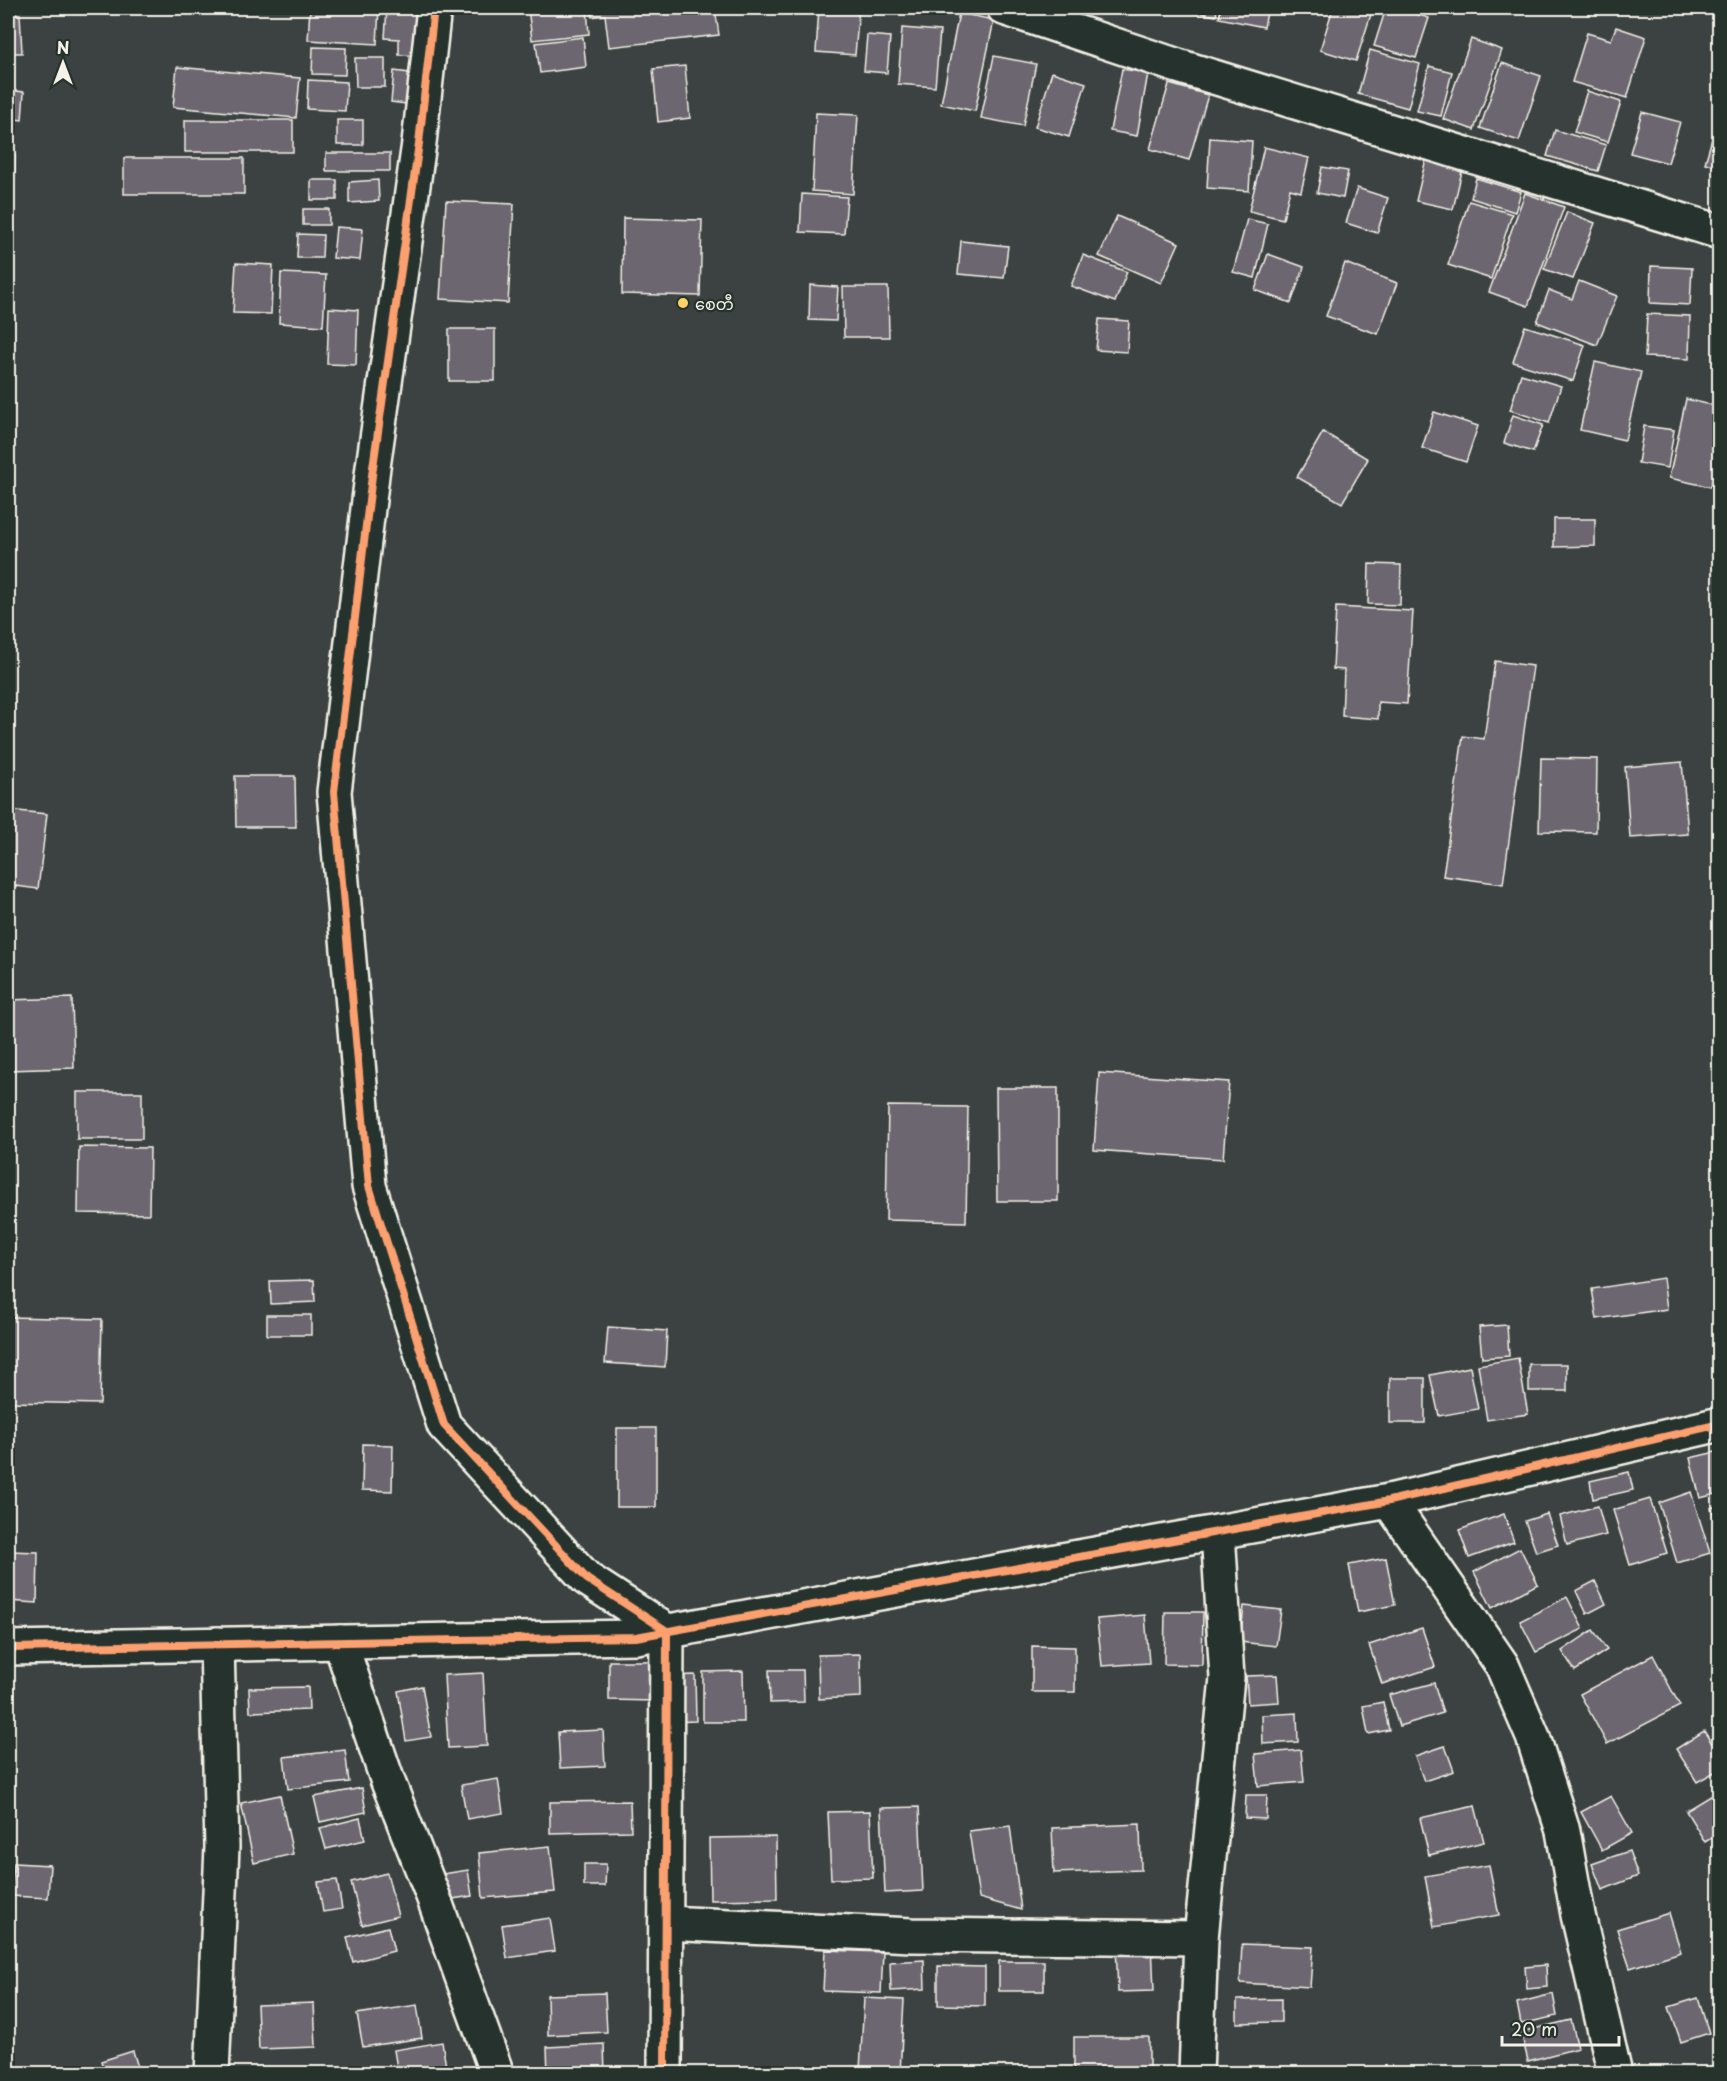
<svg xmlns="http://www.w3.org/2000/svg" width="1727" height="2081" font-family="'Playpen Sans','Noto Sans Myanmar',sans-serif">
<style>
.building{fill:#6c6670;stroke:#f4f1e8;stroke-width:1.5}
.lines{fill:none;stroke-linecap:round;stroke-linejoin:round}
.minor-casing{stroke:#f4f1e8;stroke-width:38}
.minor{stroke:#26332d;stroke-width:33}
.cycleway-casing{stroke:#26332d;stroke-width:11}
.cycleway{stroke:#fca06f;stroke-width:8}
.poi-dot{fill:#ffd166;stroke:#26332d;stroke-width:2}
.labels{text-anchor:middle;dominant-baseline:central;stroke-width:4.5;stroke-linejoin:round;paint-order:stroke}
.poi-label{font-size:16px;fill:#f4f1e8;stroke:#26332d;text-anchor:start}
</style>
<rect width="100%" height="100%" fill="#3b4241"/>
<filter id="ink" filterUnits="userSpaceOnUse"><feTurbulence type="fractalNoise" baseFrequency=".0167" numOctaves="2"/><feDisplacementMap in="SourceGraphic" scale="12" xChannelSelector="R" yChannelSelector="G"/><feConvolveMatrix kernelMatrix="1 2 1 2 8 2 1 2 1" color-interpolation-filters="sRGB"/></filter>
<g filter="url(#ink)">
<!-- building -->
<g class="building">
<path d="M310 8H379L377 44 308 40Z"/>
<path d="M387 8H426L424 56 399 55V39L385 38Z"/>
<path d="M528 8H587L589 34 532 40Z"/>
<path d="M591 8H715L719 35 609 47 605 15 592 17Z"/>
<path d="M819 8H859L855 55 816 52Z"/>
<path d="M1176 8H1217L1216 16Z"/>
<path d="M1221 8H1268L1264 27 1219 18Z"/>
<path d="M1274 8H1312L1311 15 1273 11Z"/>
<path d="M1333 8H1373L1356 61 1320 50Z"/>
<path d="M1386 8H1395L1429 18 1416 58 1374 46Z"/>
<path d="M959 13 994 20 975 111 941 104Z"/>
<path d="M20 14 22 53H8V15Z"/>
<path d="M1616 27 1646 37 1627 98 1572 82 1587 33 1611 40Z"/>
<path d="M902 28 940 31 935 87 898 84Z"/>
<path d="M867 35 890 37 887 73 864 71Z"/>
<path d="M583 37 586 67 540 73 536 43Z"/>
<path d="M1471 39 1502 50 1474 130 1443 119Z"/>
<path d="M313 47 346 48 345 75 312 74Z"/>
<path d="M1370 50 1420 64 1408 108 1358 94Z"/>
<path d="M994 56 1036 64 1023 126 981 118Z"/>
<path d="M355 58H385V87H356Z"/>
<path d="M1502 63 1541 76 1519 141 1480 128Z"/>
<path d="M685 66 690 118 658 122 653 69Z"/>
<path d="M1429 66 1452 72 1441 116 1417 111Z"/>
<path d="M177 67 300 78 296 118 173 107Z"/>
<path d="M1122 69 1148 73 1137 136 1110 131Z"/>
<path d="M394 71 417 74 414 105 391 102Z"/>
<path d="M1052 72 1086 83 1069 137 1035 127Z"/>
<path d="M308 80 347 82 345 111 307 109Z"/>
<path d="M1169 84 1208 95 1189 160 1150 149Z"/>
<path d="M8 90 24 92 22 120 8 118Z"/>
<path d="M1587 91 1621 102 1608 142 1574 132Z"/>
<path d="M1720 111V167L1705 163Z"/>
<path d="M1642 112 1680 122 1668 163 1630 153Z"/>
<path d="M816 113 858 115 853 194 812 191Z"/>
<rect x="185" y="120" width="108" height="32"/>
<rect x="337" y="120" width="26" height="25"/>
<path d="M1555 130 1606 145 1598 171 1547 156Z"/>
<path d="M1210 138 1252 141 1249 191 1207 188Z"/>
<path d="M1264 147 1309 158 1301 192 1290 189 1283 219 1249 211Z"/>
<rect x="326" y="153" width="64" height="18"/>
<path d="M8 154H15L14 196H8Z"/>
<rect x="124" y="158" width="120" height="36"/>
<path d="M1426 159 1463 167 1453 209 1416 201Z"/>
<path d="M1322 167 1348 171 1343 198 1317 193Z"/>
<path d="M1476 178 1521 192 1515 212 1471 198Z"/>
<rect x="311" y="180" width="26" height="20"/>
<path d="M378 180 379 201 349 203V182Z"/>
<path d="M1357 188 1388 198 1377 233 1346 223Z"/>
<path d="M1525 193 1564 207 1528 306 1489 292Z"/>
<path d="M802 194 847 197 844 234 800 232Z"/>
<path d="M446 201 514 204 508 303 440 299Z"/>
<path d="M1469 201 1512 214 1491 279 1448 265Z"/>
<rect x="303" y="209" width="26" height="16"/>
<path d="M1567 212 1595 223 1573 279 1544 269Z"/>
<path d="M1117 216 1179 243 1161 283 1099 256Z"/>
<path d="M623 218 702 220 700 296 622 294Z"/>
<path d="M1247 219 1268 224 1255 278 1233 272Z"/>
<path d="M336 227 363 229 360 260 333 258Z"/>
<path d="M298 234 323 235 322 258H297Z"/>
<path d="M961 241 1008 246 1004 278 958 274Z"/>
<path d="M1268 254 1304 267 1291 303 1255 290Z"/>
<path d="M1083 255 1127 272 1115 302 1071 286Z"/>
<path d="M236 263 273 265 271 314 233 313Z"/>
<path d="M1345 263 1397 283 1378 334 1326 316Z"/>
<path d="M1651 266 1692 268 1690 305 1650 303Z"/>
<path d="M281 273 326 275 323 326 279 323Z"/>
<path d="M1579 281 1617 296 1597 345 1537 322 1549 290 1572 299Z"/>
<path d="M810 285 838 287 836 321 809 320Z"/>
<path d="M843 287H888L889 337H844Z"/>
<path d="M329 308 358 310 356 365 327 364Z"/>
<path d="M1647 314 1690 316 1689 359 1645 357Z"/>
<path d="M1099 319 1129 321 1127 352 1096 350Z"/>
<path d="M1525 326 1585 345 1573 381 1513 362Z"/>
<rect x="449" y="329" width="46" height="52"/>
<path d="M1595 362 1641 372 1625 440 1580 430Z"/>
<path d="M1521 374 1561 386 1549 423 1510 410Z"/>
<path d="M1686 399 1720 407V448L1711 487 1669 478Z"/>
<path d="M1434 412 1478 426 1466 462 1422 448Z"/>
<path d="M1513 415 1543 425 1533 452 1504 443Z"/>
<path d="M1644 426 1674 430 1668 468 1638 463Z"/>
<path d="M1323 432 1368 459 1342 503 1297 477Z"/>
<path d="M1554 519H1595V546L1554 547Z"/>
<path d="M1369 564 1401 565 1400 605 1368 604Z"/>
<path d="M1336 607 1413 611 1407 704 1378 702V719L1342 716 1344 670 1333 669Z"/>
<path d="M1495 661 1533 666 1503 884 1443 876 1463 736 1484 739Z"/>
<path d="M1541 758 1597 759 1596 832 1539 831Z"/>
<path d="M1682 762 1688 834 1630 838 1625 767Z"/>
<path d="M235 776H295L296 827H236Z"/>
<path d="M8 810 47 814 38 889 8 885Z"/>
<path d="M72 998 74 1068 8 1070V1000Z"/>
<path d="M1099 1073 1229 1082 1223 1159 1094 1150Z"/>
<path d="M996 1088H1058V1201H997Z"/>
<rect x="77" y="1092" width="65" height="47"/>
<path d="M888 1106 968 1107 966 1222 886 1220Z"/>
<path d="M79 1147 150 1148 149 1214 78 1213Z"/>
<path d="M1663 1278 1667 1309 1597 1319 1592 1289Z"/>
<path d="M314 1280 315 1302 271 1304 270 1281Z"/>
<rect x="267" y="1315" width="44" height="20"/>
<path d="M8 1317 102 1319 100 1404 8 1402Z"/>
<path d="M1507 1325 1509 1356 1482 1358 1479 1327Z"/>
<path d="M608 1327 667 1331 665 1367 605 1363Z"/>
<path d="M1518 1358 1528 1414 1487 1420 1478 1365Z"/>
<rect x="1529" y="1364" width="38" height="27"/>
<path d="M1470 1367 1478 1409 1439 1416 1430 1375Z"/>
<rect x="1390" y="1378" width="35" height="45"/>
<rect x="617" y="1428" width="39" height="79"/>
<path d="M363 1444 393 1445 392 1491 362 1490Z"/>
<path d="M1720 1451V1493L1700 1498 1690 1458Z"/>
<path d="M1629 1472 1633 1490 1593 1499 1590 1481Z"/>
<path d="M1691 1492 1710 1553 1677 1563 1659 1503Z"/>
<path d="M1650 1499 1667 1553 1630 1565 1613 1510Z"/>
<path d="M1720 1505V1536L1711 1508Z"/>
<path d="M1598 1506 1606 1535 1567 1545 1560 1516Z"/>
<path d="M1504 1514 1514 1542 1469 1558 1459 1530Z"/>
<path d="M1547 1514 1558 1545 1536 1552 1525 1521Z"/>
<path d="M1520 1548 1538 1584 1492 1608 1474 1572Z"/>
<path d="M8 1551 38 1552 37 1603 8 1601Z"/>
<path d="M1386 1558 1395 1605 1358 1612 1349 1565Z"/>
<path d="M1595 1581 1606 1604 1587 1614 1576 1591Z"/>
<path d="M1567 1597 1583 1629 1536 1652 1520 1621Z"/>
<path d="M1244 1606 1281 1610 1276 1646 1240 1642Z"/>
<path d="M1165 1612H1203L1202 1665 1164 1664Z"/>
<path d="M1145 1615 1149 1663 1102 1666 1097 1619Z"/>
<path d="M1422 1628 1435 1667 1382 1684 1369 1645Z"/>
<path d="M1593 1630 1607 1650 1575 1671 1562 1651Z"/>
<path d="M1032 1646 1075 1647V1692H1032Z"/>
<path d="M860 1654 861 1697 819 1699 818 1655Z"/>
<path d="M1653 1655 1680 1706 1607 1744 1580 1694Z"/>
<path d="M609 1661H655L654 1701 609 1700Z"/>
<path d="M769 1670H803L804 1702 770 1703Z"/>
<path d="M743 1671 744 1722H703V1672Z"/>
<path d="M483 1673 487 1746 448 1748 444 1675Z"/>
<path d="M695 1675 696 1721 670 1722 669 1676Z"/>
<path d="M1277 1675 1279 1702 1248 1704 1246 1676Z"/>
<path d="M1434 1683 1443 1713 1399 1726 1389 1695Z"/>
<path d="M422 1686 431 1737 406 1741 398 1691Z"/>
<path d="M308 1687 309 1710 250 1712 249 1688Z"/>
<path d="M1383 1702 1389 1730 1368 1734 1363 1706Z"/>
<path d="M1297 1713 1298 1742 1263 1744 1262 1715Z"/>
<path d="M603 1730 605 1766 560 1768 558 1732Z"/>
<path d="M1704 1731 1720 1756V1769L1697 1782 1676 1749Z"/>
<path d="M1445 1746 1454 1771 1424 1781 1415 1756Z"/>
<path d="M345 1750 349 1782 288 1789 284 1757Z"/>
<path d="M1301 1750 1304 1782 1258 1786 1255 1754Z"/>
<path d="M498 1779 503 1813 467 1819 461 1785Z"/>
<path d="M362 1788 366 1812 320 1822 314 1797Z"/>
<path d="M1714 1794 1720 1803V1833L1705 1842 1686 1811Z"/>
<path d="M280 1795 293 1854 254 1863 241 1803Z"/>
<path d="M1246 1795H1267L1266 1819 1245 1818Z"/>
<path d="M1611 1796 1632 1833 1602 1850 1581 1812Z"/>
<path d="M630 1801 631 1831 550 1833V1802Z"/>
<path d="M1475 1806 1484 1842 1429 1855 1420 1818Z"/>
<path d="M919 1807 923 1891 885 1893 881 1808Z"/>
<path d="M870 1811 873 1878 831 1879 828 1812Z"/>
<path d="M360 1818 365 1840 326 1849 320 1828Z"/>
<path d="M1140 1824 1141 1870 1054 1873 1052 1828Z"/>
<path d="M1010 1826 1021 1910 979 1898 969 1831Z"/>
<path d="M776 1837 777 1899 710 1900 709 1838Z"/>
<path d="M550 1846 555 1892 483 1898 479 1853Z"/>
<path d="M1629 1851 1638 1876 1602 1890 1592 1864Z"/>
<path d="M14 1863 50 1865 48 1898 11 1896Z"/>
<path d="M584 1864H606L605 1886H584Z"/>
<path d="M1489 1865 1499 1915 1434 1927 1425 1876Z"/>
<path d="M468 1870 472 1896 446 1900 443 1874Z"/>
<path d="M387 1873 398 1916 362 1925 351 1882Z"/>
<path d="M337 1880 342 1909 323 1912 318 1882Z"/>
<rect x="8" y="1901" width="5" height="23"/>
<path d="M1669 1913 1681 1952 1630 1968 1617 1929Z"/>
<path d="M550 1918 555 1951 507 1958 502 1925Z"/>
<path d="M388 1927 394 1951 353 1962 347 1937Z"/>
<path d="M1152 1944 1154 1991 1118 1992 1116 1945Z"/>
<path d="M1242 1944 1313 1947 1310 1987 1240 1983Z"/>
<path d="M825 1950 883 1952 881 1993 823 1991Z"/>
<path d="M924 1960 925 1989 891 1991 890 1962Z"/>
<rect x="999" y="1961" width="45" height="30"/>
<path d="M1546 1965 1547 1987 1527 1989 1525 1967Z"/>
<path d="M938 1966 985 1967V2006L938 2005Z"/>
<path d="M605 1993 607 2032 548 2035 547 1995Z"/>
<path d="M1553 1994 1557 2016 1521 2024 1517 2003Z"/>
<path d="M864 1998 904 2000 900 2072 860 2070Z"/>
<path d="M1698 1998 1709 2033 1681 2042 1669 2007Z"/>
<path d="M1281 1999V2022L1237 2023V2000Z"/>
<path d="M314 2003 316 2047 259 2049 257 2005Z"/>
<path d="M417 2005 422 2038 363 2047 357 2014Z"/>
<path d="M1571 2020 1578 2048 1528 2061 1521 2032Z"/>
<rect x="1074" y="2037" width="75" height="37"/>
<path d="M442 2042 446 2067 411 2074H398L394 2050Z"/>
<path d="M604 2044 605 2074H548L547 2047Z"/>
<path d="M133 2051 140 2074H105L101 2061Z"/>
<path d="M1560 2065 1562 2074H1524L1523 2072Z"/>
<path d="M261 2068 284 2070V2074H260Z"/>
</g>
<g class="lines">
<defs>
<g id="minor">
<path d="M434 8 419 143 373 467 334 792 369 1186 444 1425 587 1579 667 1631 665 2074"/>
<path d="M1004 8 1178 66 1720 232"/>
<path d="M1389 1501 1502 1665 1533 1737 1563 1831 1578 1915 1615 2074"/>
<path d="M340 1642 388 1782 433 1896 497 2074"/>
<path d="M8 1648 636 1637 1389 1501 1720 1424"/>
<path d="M666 1923 912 1935 1201 1938"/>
<path d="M212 2074 222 1847 217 1644"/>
<path d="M1196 2074 1201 1938 1227 1678 1218 1532"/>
</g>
</defs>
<!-- minor casing -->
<use href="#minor" class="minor-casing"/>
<!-- minor -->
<use href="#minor" class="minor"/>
<defs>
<g id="cycleway">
<path d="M434 8 419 143 373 467 334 792 369 1186 444 1425 587 1579 667 1631 665 2074"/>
<path d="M8 1648 636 1637 1389 1501 1720 1424"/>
</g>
</defs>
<!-- cycleway casing -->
<use href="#cycleway" class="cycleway-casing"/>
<!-- cycleway -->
<use href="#cycleway" class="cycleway"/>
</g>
</g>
<!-- markers -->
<circle class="poi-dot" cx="683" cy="303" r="6"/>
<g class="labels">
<!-- poi labels -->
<g class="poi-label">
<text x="695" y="303">စေတီ</text>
</g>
</g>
<!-- margin -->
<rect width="1727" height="2081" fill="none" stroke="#26332d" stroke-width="30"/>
<rect x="15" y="15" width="1697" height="2051" fill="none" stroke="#f4f1e8" stroke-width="2" filter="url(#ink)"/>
<!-- north arrow -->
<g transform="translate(63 63)" stroke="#26332d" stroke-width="4.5" paint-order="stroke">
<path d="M0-4.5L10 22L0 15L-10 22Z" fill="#f4f1e8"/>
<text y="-9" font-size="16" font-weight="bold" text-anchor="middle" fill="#f4f1e8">N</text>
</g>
<!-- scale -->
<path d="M1502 2036v9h117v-9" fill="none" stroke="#f4f1e8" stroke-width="3"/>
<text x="1511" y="2036" font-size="18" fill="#f4f1e8" stroke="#26332d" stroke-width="4.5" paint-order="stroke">20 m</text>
</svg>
